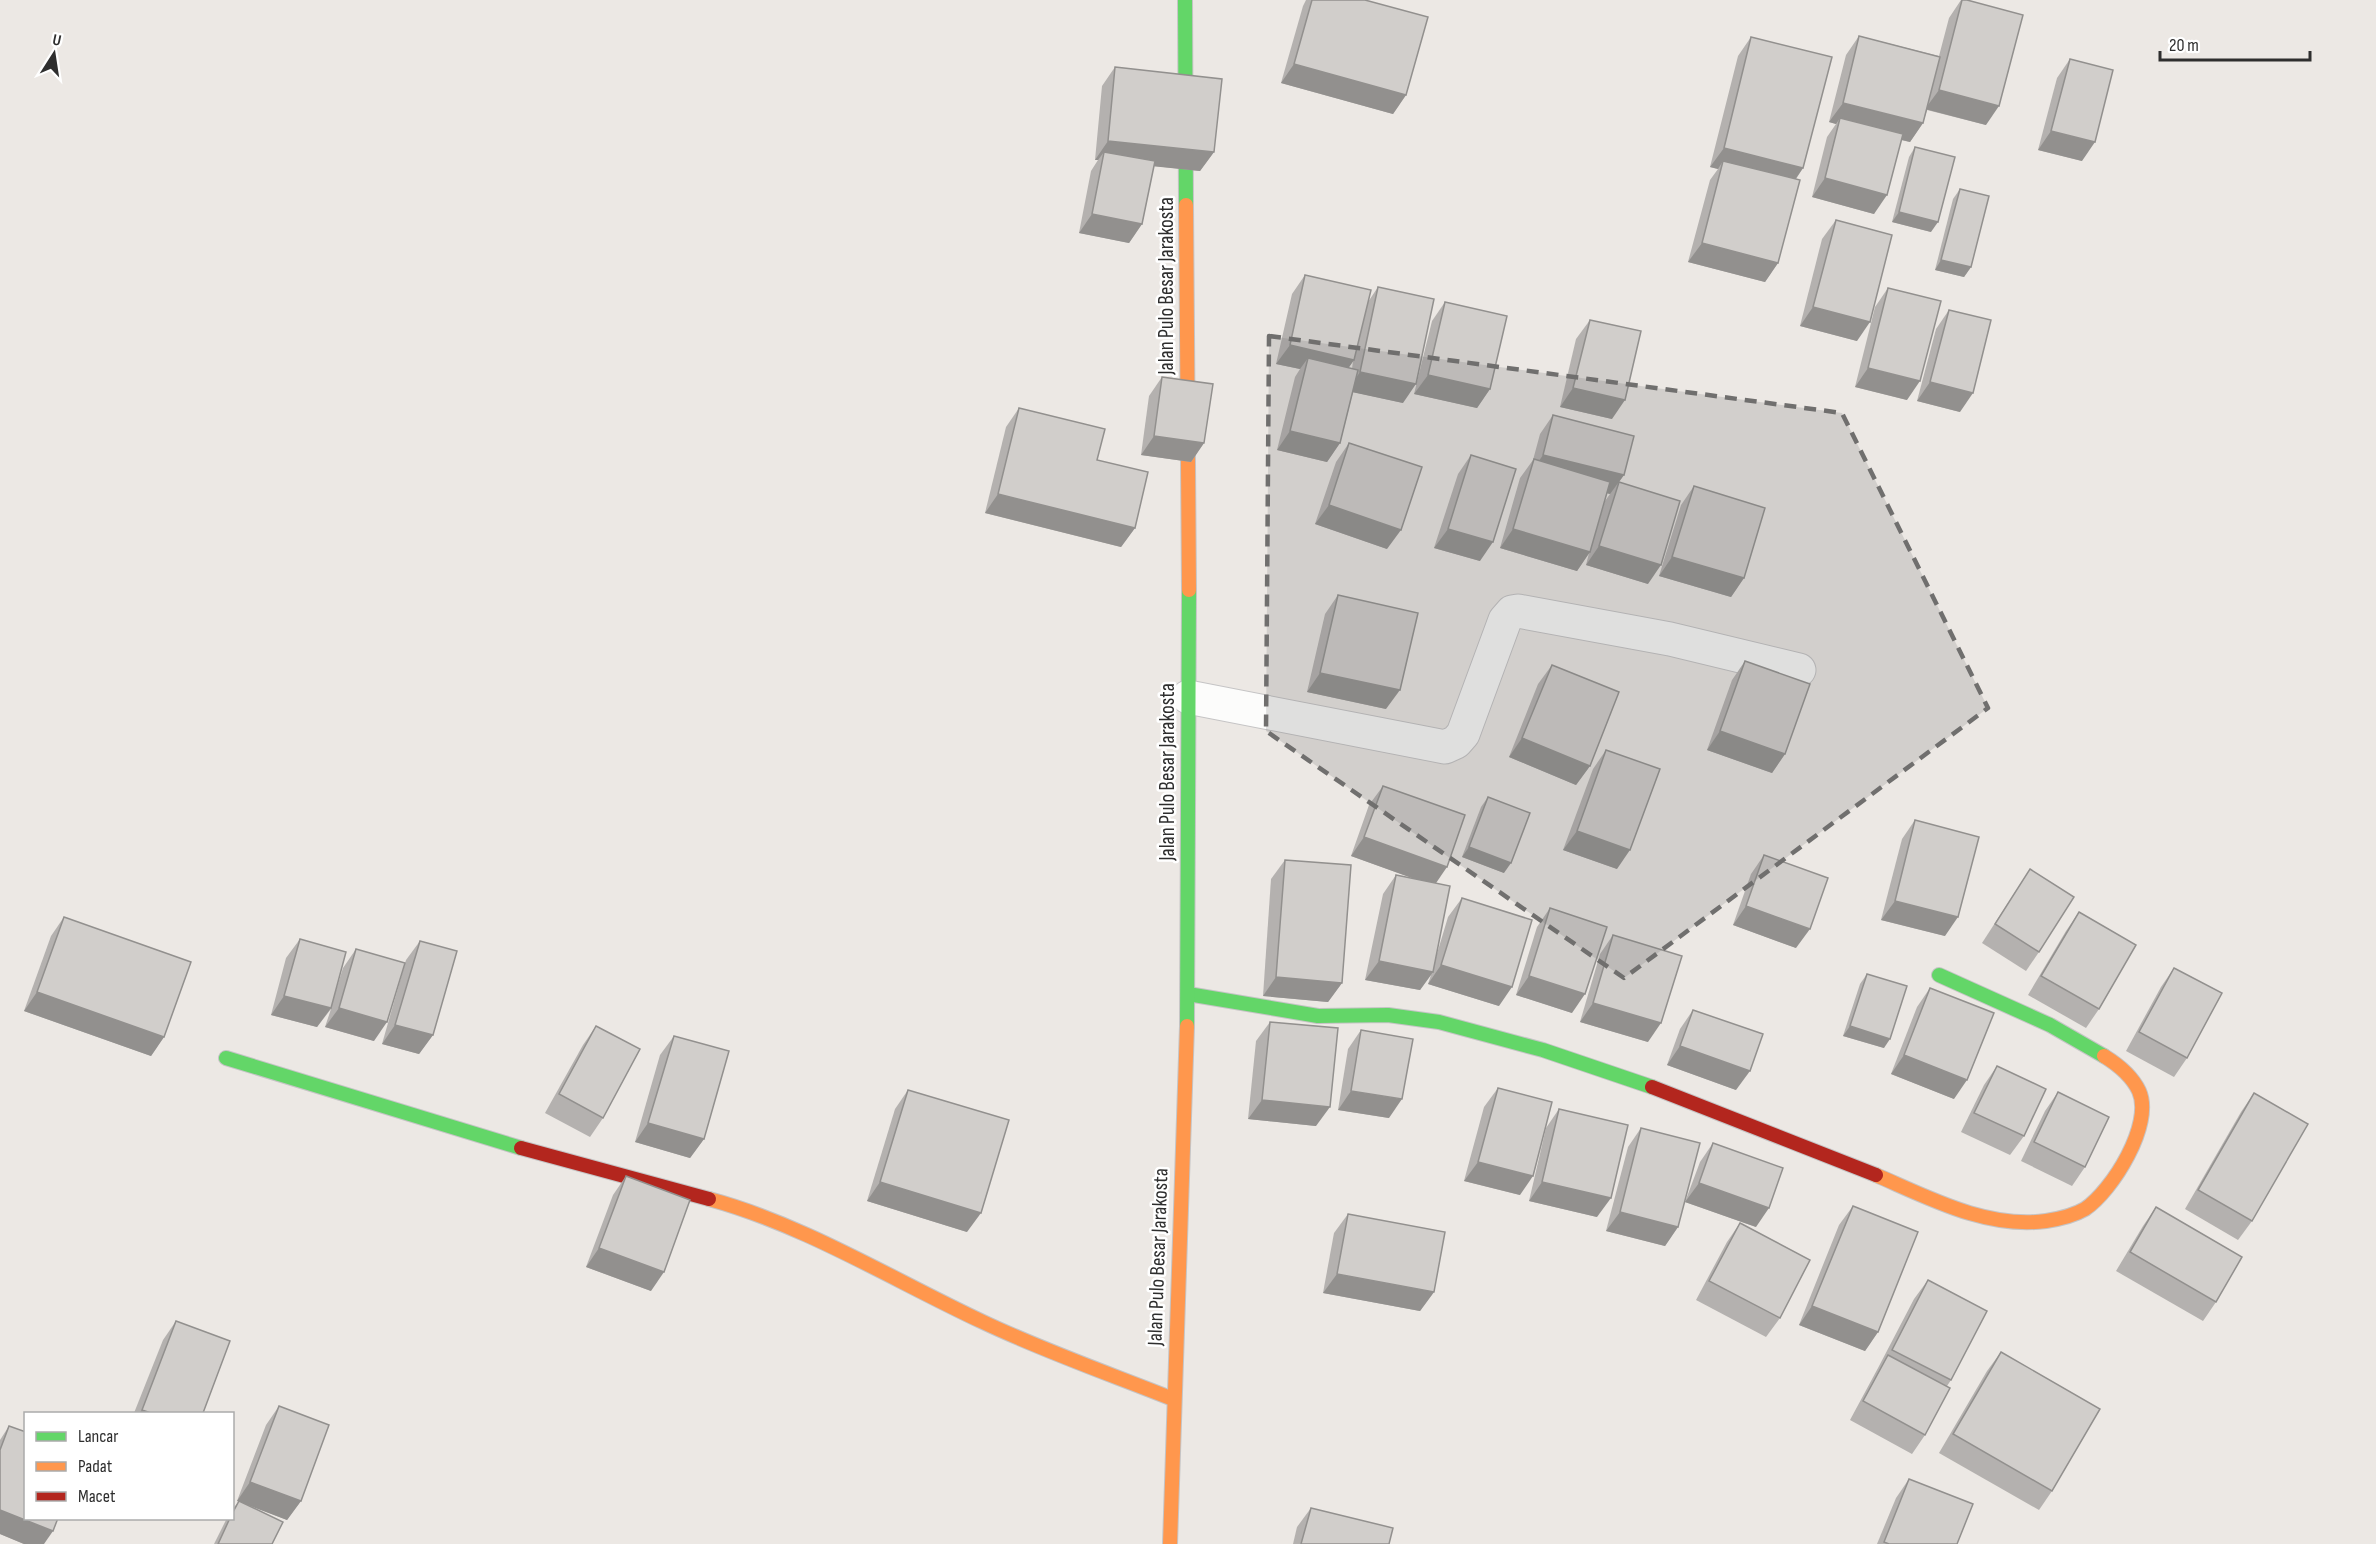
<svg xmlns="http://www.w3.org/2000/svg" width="2376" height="1544" font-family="'Sofia Sans Condensed',sans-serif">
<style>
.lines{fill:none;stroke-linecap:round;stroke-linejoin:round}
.street-casing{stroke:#c5c4c5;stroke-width:35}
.fast-casing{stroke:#c5c4c5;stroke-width:16}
.slow-casing{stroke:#c5c4c5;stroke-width:16}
.jam-casing{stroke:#c5c4c5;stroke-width:16}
.street{stroke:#fcfcfb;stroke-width:33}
.fast{stroke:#63d668;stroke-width:14}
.slow{stroke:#ff974d;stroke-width:14}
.jam{stroke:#b3261e;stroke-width:14}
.wall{fill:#b4b1af;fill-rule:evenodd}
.shaded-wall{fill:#92908e}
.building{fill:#d1cecb;stroke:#92908e;stroke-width:1.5}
.marked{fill:#706f6e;fill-opacity:0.2;stroke:#706f6e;stroke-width:4.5;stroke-dasharray:12 8;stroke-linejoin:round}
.labels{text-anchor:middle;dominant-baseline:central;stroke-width:5;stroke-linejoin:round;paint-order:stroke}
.street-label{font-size:21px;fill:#2e2e2e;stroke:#fff}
</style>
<rect width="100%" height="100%" fill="#ece8e4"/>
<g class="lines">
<defs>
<path id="street" d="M1188 697 1445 747 1456 742 1463 734 1505 620 1512 612 1518 611 1670 639 1799 670"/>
<g id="fast">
<path d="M1185 0 1186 205"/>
<path d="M1939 975 2050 1025 2104 1056"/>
<path d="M1188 994 1318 1016 1388 1015 1439 1022 1543 1050 1652 1087"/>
<path d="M1187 1026 1189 590"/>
<path d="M226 1058 521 1148"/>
</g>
<g id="slow">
<path d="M1186 205 1189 590"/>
<path d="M1876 1175C1929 1198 1987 1229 2046 1221 2059 1219 2073 1216 2085 1209 2112 1191 2154 1124 2139 1091 2132 1076 2117 1064 2104 1056"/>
<path d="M709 1199C805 1225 893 1280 983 1322 1044 1351 1110 1374 1173 1399"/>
<path d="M1170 1544 1187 1026"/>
</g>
<g id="jam">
<path d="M1652 1087 1876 1175"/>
<path d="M521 1148 709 1199"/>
</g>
</defs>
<!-- street casing -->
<use href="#street" class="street-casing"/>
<!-- fast casing -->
<use href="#fast" class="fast-casing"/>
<!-- slow casing -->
<use href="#slow" class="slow-casing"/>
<!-- jam casing -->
<use href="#jam" class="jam-casing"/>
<!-- street -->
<use href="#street" class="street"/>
<!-- fast -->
<use href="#fast" class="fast"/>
<!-- slow -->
<use href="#slow" class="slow"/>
<!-- jam -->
<use href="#jam" class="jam"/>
</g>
<!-- wall -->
<g class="wall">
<path d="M1306 0H1365L1406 95 1393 114 1281 83 1303 6Z"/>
<path d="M1961 0H1967L1986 125 1927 110 1923 123 1910 142 1901 140 1874 214 1812 197 1827 137 1836 124 1829 122 1846 55 1859 36 1939 56 1949 18Z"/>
<path d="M1751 37 1803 168 1796 179 1778 263 1765 282 1688 262 1710 180 1718 169 1710 167 1738 56Z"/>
<path d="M2070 59 2082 161 2038 150 2057 78Z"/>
<path d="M1115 67 1214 152 1200 171 1154 166 1142 224 1129 243 1079 233 1091 171 1098 160H1095L1102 86Z"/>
<path d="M1915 147 1931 232 1892 222 1909 157Z"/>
<path d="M1960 189 1971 267 1964 277 1935 270 1953 199Z"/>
<path d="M1836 220 1857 341 1800 326 1822 239Z"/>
<path d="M1305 275 1368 302 1378 287 1403 403 1353 392 1340 443 1327 462 1277 450 1295 377 1300 369 1276 364 1292 294ZM1353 361 1352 369 1348 368Z"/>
<path d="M1888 288 1907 400 1855 387 1875 307Z"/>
<path d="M1445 302 1490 389 1477 408 1414 394 1432 321Z"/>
<path d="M1949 310 1960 412 1917 401 1936 329Z"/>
<path d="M1590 320 1612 419 1560 407 1576 339Z"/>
<path d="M1162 377 1204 443 1191 462 1141 455 1149 396Z"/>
<path d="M1019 408 1097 460 1135 528 1121 547 985 513 1006 427Z"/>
<path d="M1553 415 1624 475 1619 482 1648 584 1586 565 1589 553 1577 571 1500 548 1520 478 1533 460 1540 434ZM1607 493 1610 494 1605 501 1596 531Z"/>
<path d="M1349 443 1387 549 1315 524 1336 462Z"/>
<path d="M1471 455 1480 561 1434 548 1458 474Z"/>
<path d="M1694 486 1744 578 1731 597 1659 576 1681 505Z"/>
<path d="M1338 595 1386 709 1307 692 1325 614Z"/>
<path d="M1745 661 1785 754 1772 773 1707 750 1732 680Z"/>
<path d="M1552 665 1590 766 1576 785 1509 757 1538 684Z"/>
<path d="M1606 750 1617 869 1563 850 1593 769Z"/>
<path d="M1383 786 1435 883 1436 957 1448 917 1462 898 1499 1006 1428 984 1431 975 1420 990 1365 980 1383 894 1396 875 1415 879 1351 856 1369 805Z"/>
<path d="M1488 797 1504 873 1462 857 1481 807Z"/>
<path d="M1915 820 1945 936 1881 920 1902 839Z"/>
<path d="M1764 855 1796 948 1733 925 1751 874Z"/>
<path d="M1285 860 1342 983 1328 1002 1263 996 1271 879Z"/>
<path d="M2030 869 2039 952 2026 971 1982 943Z"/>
<path d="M1550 908 1572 1013 1516 995 1537 927Z"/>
<path d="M2079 912 2099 1009 2086 1028 2028 995 2066 931Z"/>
<path d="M64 917 164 1037 151 1056 24 1011 51 936Z"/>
<path d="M1613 935 1648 1042 1580 1022 1600 954Z"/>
<path d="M300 939 331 1006 343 968 356 949 374 1041 325 1027 331 1009 317 1027 271 1015 286 958Z"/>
<path d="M420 941 433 1035 419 1054 382 1044 406 960Z"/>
<path d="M2174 968 2187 1058 2174 1077 2126 1051 2161 987Z"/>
<path d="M1867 974 1884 1048 1843 1036 1860 984Z"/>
<path d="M1930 988 1954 1099 1891 1074 1917 1007Z"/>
<path d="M1693 1010 1736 1090 1667 1065 1680 1029Z"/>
<path d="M1270 1022 1316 1126 1248 1119 1256 1041Z"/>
<path d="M596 1026 603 1118 590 1137 545 1113 583 1045Z"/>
<path d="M1361 1030 1389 1118 1338 1110 1348 1049Z"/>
<path d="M674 1036 704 1139 690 1158 635 1142 660 1055Z"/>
<path d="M1997 1066 2024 1136 2010 1155 1961 1132 1984 1085Z"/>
<path d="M1498 1088 1520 1195 1464 1181 1484 1107Z"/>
<path d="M908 1090 967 1232 867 1201 895 1109Z"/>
<path d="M2058 1092 2085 1167 2072 1186 2021 1161 2045 1111Z"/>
<path d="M2254 1093 2252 1221 2238 1240 2185 1209 2241 1112Z"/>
<path d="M1559 1109 1597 1217 1529 1201 1546 1128Z"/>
<path d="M1641 1128 1678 1227 1665 1246 1606 1231 1628 1147Z"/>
<path d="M1713 1143 1756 1227 1685 1202 1700 1162Z"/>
<path d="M626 1176 651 1291 586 1267 613 1195Z"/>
<path d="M1853 1206 1878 1332 1865 1351 1799 1325 1839 1225Z"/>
<path d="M2156 1207 2216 1302 2203 1321 2116 1271 2143 1226Z"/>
<path d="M1348 1214 1434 1292 1420 1311 1323 1293 1334 1233Z"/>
<path d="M1740 1223 1780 1318 1766 1337 1696 1300 1727 1242Z"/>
<path d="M1928 1280 1951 1380 1947 1386 1925 1435 1912 1454 1850 1420 1878 1368 1914 1299Z"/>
<path d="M176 1321 203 1413H134L163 1340Z"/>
<path d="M2001 1352 2052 1491 2039 1510 1939 1453 1987 1371Z"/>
<path d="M279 1406 301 1501 287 1520 239 1501 272 1544H214L227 1518H232V1510L239 1501H237L266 1425Z"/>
<path d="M9 1426 24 1544 0 1534V1440Z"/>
<path d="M1909 1479 1957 1544H1877L1896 1498Z"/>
<path d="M1311 1508 1389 1544H1293L1297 1527Z"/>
</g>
<!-- shaded-wall -->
<g class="shaded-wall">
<path d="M1294 64 1406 95 1393 114 1281 83Z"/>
<path d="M1939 90 1999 106 1986 125 1925 109Z"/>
<path d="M1843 103 1923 123 1910 142 1839 124 1840 118 1836 124 1829 122Z"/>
<path d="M2051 131 2095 142 2082 161 2038 150Z"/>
<path d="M1108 141 1214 152 1200 171 1102 161 1104 152 1098 160H1095Z"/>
<path d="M1724 148 1803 168 1790 187 1723 161 1718 169 1710 167Z"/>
<path d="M1825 178 1887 195 1874 214 1812 197Z"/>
<path d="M1899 212 1938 222 1931 232 1892 222Z"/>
<path d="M1092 214 1142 224 1129 243 1079 233Z"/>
<path d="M1702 243 1778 263 1765 282 1688 262Z"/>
<path d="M1941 260 1971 267 1964 277 1935 270Z"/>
<path d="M1813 307 1870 322 1857 341 1800 326Z"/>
<path d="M1290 345 1354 360 1341 379 1308 358 1300 369 1276 364Z"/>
<path d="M1868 368 1920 381 1907 400 1855 387Z"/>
<path d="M1360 372 1416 384 1403 403 1347 391Z"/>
<path d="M1428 375 1490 389 1477 408 1414 394Z"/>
<path d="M1930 382 1973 393 1960 412 1917 401Z"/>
<path d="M1573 388 1625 400 1612 419 1560 407Z"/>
<path d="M1290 431 1340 443 1327 462 1277 450Z"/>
<path d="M1154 436 1204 443 1191 462 1141 455Z"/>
<path d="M1543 455 1624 475 1610 494 1530 474Z"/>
<path d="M998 494 1135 528 1121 547 985 513Z"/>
<path d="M1329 505 1401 530 1387 549 1315 524Z"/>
<path d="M1448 529 1493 542 1480 561 1434 548Z"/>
<path d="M1513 529 1590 552 1577 571 1500 548Z"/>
<path d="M1599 546 1661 565 1648 584 1586 565Z"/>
<path d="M1672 557 1744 578 1731 597 1659 576Z"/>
<path d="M1320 673 1400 690 1386 709 1307 692Z"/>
<path d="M1720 731 1785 754 1772 773 1707 750Z"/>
<path d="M1522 738 1590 766 1576 785 1509 757Z"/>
<path d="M1577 831 1630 850 1617 869 1563 850Z"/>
<path d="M1364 837 1447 867 1434 886 1351 856Z"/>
<path d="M1469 847 1511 863 1504 873 1462 857Z"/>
<path d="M1895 901 1958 917 1945 936 1881 920Z"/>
<path d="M1746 906 1810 929 1796 948 1733 925Z"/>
<path d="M1379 961 1433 972 1420 990 1365 980Z"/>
<path d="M1441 965 1512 987 1499 1006 1428 984Z"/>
<path d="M1529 976 1585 994 1572 1013 1516 995Z"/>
<path d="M1276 977 1342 983 1328 1002 1263 996Z"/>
<path d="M37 992 164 1037 151 1056 24 1011Z"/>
<path d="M284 996 331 1008 317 1027 271 1015Z"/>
<path d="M1593 1003 1661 1023 1648 1042 1580 1022Z"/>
<path d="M339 1008 387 1022 374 1041 325 1027Z"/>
<path d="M395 1025 433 1035 419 1054 382 1044Z"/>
<path d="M1850 1026 1890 1039 1884 1048 1843 1036Z"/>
<path d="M1680 1046 1750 1071 1736 1090 1667 1065Z"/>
<path d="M1904 1055 1967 1080 1954 1099 1891 1074Z"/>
<path d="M1351 1091 1402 1099 1389 1118 1338 1110Z"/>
<path d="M1262 1100 1330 1107 1316 1126 1248 1119Z"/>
<path d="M648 1123 704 1139 690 1158 635 1142Z"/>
<path d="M1478 1162 1533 1176 1520 1195 1464 1181Z"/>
<path d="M880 1182 981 1213 967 1232 867 1201Z"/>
<path d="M1542 1182 1611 1198 1597 1217 1529 1201Z"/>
<path d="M1699 1183 1769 1208 1756 1227 1685 1202Z"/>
<path d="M1620 1212 1678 1227 1665 1246 1606 1231Z"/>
<path d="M599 1248 664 1272 651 1291 586 1267Z"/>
<path d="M1337 1274 1434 1292 1420 1311 1323 1293Z"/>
<path d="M1812 1306 1878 1332 1865 1351 1799 1325Z"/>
<path d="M142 1410 151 1413H139Z"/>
<path d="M250 1482 301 1501 287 1520 237 1501Z"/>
<path d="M0 1510 53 1531 44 1544H24L0 1534Z"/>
</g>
<!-- building -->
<g class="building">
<path d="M1312 0H1365L1428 17 1406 95 1294 64Z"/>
<path d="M1962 0H1967L2023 15 1999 106 1939 90Z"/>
<path d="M1859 36 1940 57 1923 123 1843 103Z"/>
<path d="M1751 37 1832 57 1803 168 1724 148Z"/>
<path d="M2070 59 2113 70 2095 142 2051 131Z"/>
<path d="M1115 67 1222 79 1214 152 1108 141Z"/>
<path d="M1840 118 1903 134 1887 195 1825 178Z"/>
<path d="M1915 147 1955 157 1938 222 1899 212Z"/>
<path d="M1104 152 1155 161 1142 224 1092 214Z"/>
<path d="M1723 161 1800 180 1778 263 1702 243Z"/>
<path d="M1960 189 1989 196 1971 267 1941 260Z"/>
<path d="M1836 220 1892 235 1870 322 1813 307Z"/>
<path d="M1305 275 1371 290 1354 360 1290 345Z"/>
<path d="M1378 287 1434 299 1416 384 1360 372Z"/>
<path d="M1888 288 1941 301 1920 381 1868 368Z"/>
<path d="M1445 302 1507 316 1490 389 1428 375Z"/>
<path d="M1949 310 1991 320 1973 393 1930 382Z"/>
<path d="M1590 320 1641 331 1625 400 1573 388Z"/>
<path d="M1308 358 1358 370 1340 443 1290 431Z"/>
<path d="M1162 377 1213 384 1204 443 1154 436Z"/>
<path d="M1019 408 1105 429 1097 460 1148 472 1135 528 998 494Z"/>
<path d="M1553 415 1634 436 1624 475 1543 455Z"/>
<path d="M1349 443 1422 467 1401 530 1329 505Z"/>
<path d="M1471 455 1516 469 1493 542 1448 529Z"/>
<path d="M1534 459 1610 482 1590 552 1513 529Z"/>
<path d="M1619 482 1680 501 1661 565 1599 546Z"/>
<path d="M1694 486 1765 508 1744 578 1672 557Z"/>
<path d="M1338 595 1418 613 1400 690 1320 673Z"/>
<path d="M1745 661 1810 684 1785 754 1720 731Z"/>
<path d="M1552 665 1619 692 1590 766 1522 738Z"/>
<path d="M1606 750 1660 769 1630 850 1577 831Z"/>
<path d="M1383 786 1465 815 1447 867 1364 837Z"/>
<path d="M1488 797 1530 813 1511 863 1469 847Z"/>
<path d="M1915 820 1979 837 1958 917 1895 901Z"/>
<path d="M1764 855 1828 878 1810 929 1746 906Z"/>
<path d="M1285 860 1351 865 1342 983 1276 977Z"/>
<path d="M2030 869 2074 897 2039 952 1995 924Z"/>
<path d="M1396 875 1450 886 1433 972 1379 961Z"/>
<path d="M1462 898 1532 920 1512 987 1441 965Z"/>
<path d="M1550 908 1607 927 1585 994 1529 976Z"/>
<path d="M2079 912 2136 945 2099 1009 2041 976Z"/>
<path d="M64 917 191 962 164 1037 37 992Z"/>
<path d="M1613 935 1682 956 1661 1023 1593 1003Z"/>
<path d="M300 939 346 952 331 1008 284 996Z"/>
<path d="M420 941 457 951 433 1035 395 1025Z"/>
<path d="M356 949 405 963 387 1022 339 1008Z"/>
<path d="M2174 968 2222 993 2187 1058 2139 1032Z"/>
<path d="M1867 974 1907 986 1890 1039 1850 1026Z"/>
<path d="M1930 988 1994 1013 1967 1080 1904 1055Z"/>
<path d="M1693 1010 1763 1034 1750 1071 1680 1046Z"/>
<path d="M1270 1022 1338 1028 1330 1107 1262 1100Z"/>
<path d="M596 1026 640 1049 603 1118 559 1094Z"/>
<path d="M1361 1030 1413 1039 1402 1099 1351 1091Z"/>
<path d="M674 1036 729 1051 704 1139 648 1123Z"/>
<path d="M1997 1066 2046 1089 2024 1136 1974 1113Z"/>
<path d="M1498 1088 1552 1102 1533 1176 1478 1162Z"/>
<path d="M908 1090 1009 1120 981 1213 880 1182Z"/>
<path d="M2058 1092 2109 1117 2085 1167 2034 1142Z"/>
<path d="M2254 1093 2308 1124 2252 1221 2198 1190Z"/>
<path d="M1559 1109 1628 1125 1611 1198 1542 1182Z"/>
<path d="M1641 1128 1700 1143 1678 1227 1620 1212Z"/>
<path d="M1713 1143 1783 1168 1769 1208 1699 1183Z"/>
<path d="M626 1176 690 1200 664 1272 599 1248Z"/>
<path d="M1853 1206 1918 1232 1878 1332 1812 1306Z"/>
<path d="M2156 1207 2242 1257 2216 1302 2130 1252Z"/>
<path d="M1348 1214 1445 1232 1434 1292 1337 1274Z"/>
<path d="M1740 1223 1810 1260 1780 1318 1709 1281Z"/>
<path d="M1928 1280 1987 1311 1951 1380 1892 1350Z"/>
<path d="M176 1321 230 1341 203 1413H151L142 1410Z"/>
<path d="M2001 1352 2100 1409 2052 1491 1953 1434Z"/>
<path d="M1888 1355 1950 1388 1925 1435 1863 1401Z"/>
<path d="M279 1406 329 1425 301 1501 250 1482Z"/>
<path d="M9 1426 26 1432V1518H58L53 1531 0 1510V1450Z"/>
<path d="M1909 1479 1973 1504 1957 1544H1889L1884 1542Z"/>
<path d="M239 1501 283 1522 272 1544H218L230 1518H232V1514Z"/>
<path d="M1311 1508 1393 1528 1389 1544H1301Z"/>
</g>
<!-- marked area -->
<path class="marked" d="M1269 336 1842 413 1988 708 1624 978 1266 731Z"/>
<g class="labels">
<!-- street labels -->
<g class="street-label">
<text transform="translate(1166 286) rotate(-90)">Jalan Pulo Besar Jarakosta</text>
<text transform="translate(1167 772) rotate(-90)">Jalan Pulo Besar Jarakosta</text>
<text transform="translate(1158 1257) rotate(-88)">Jalan Pulo Besar Jarakosta</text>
</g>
</g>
<!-- legend -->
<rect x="24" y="1412" width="210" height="108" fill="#ffffff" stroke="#ababab" stroke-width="1.5"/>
<rect x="36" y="1432" width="30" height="9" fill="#63d668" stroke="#ababab" stroke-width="1.5"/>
<text x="78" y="1442" font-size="18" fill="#2e2e2e">Lancar</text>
<rect x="36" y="1462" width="30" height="9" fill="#ff974d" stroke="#ababab" stroke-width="1.5"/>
<text x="78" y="1472" font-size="18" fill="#2e2e2e">Padat</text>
<rect x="36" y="1492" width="30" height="9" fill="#b3261e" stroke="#ababab" stroke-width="1.5"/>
<text x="78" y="1502" font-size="18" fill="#2e2e2e">Macet</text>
<!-- north arrow -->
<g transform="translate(54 54) rotate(12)" stroke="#ffffff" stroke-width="4.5" paint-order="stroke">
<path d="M0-4.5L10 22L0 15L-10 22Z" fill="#2e2e2e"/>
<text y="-9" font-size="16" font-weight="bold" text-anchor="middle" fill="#2e2e2e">U</text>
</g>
<!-- scale -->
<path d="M2160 51v9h150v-9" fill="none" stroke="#2e2e2e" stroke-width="3"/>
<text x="2169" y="51" font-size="18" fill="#2e2e2e" stroke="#ffffff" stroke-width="4.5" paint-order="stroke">20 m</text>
</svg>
